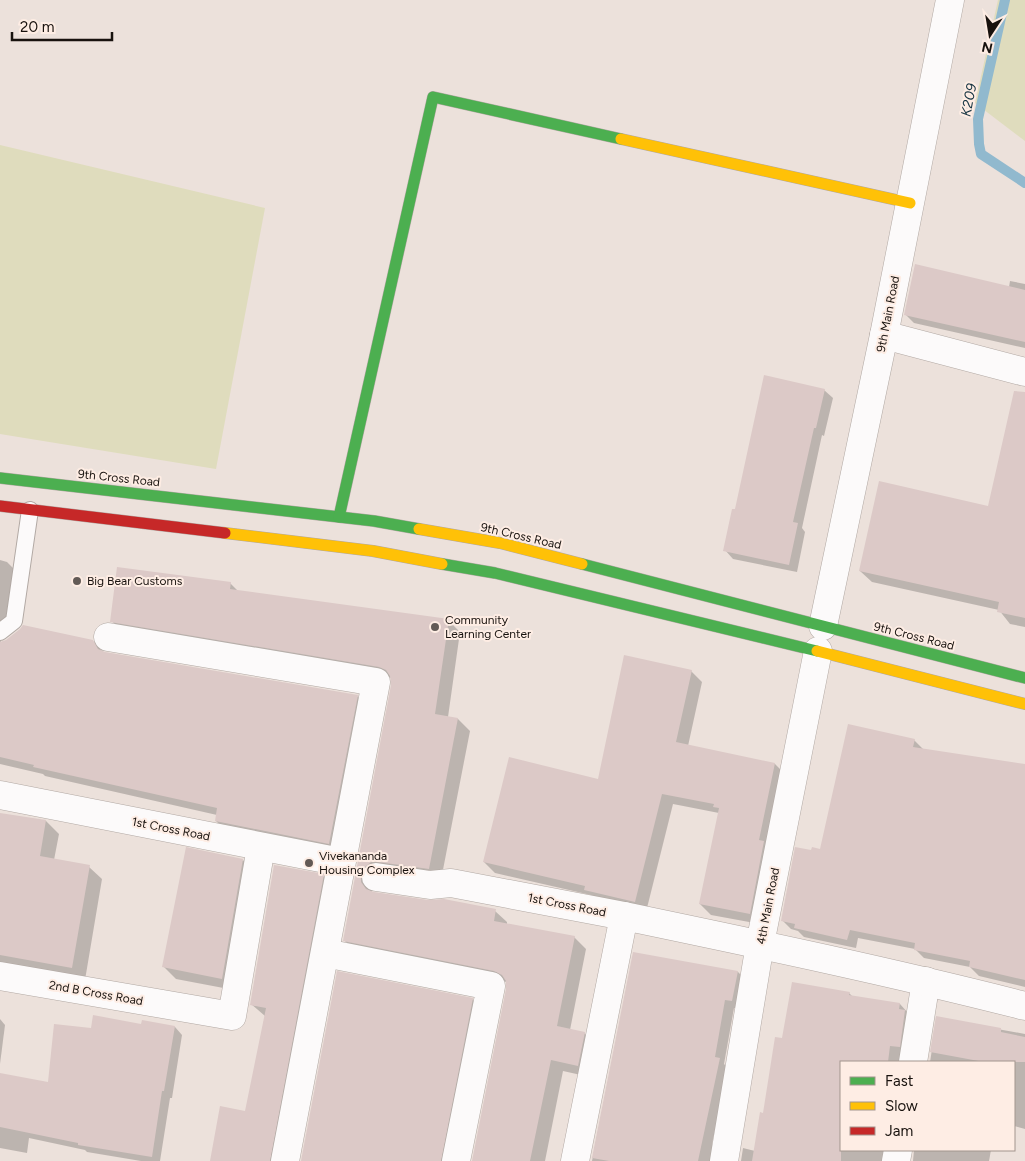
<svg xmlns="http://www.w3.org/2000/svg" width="1025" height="1161" font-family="Figtree,sans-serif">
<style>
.green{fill:#dfdcbd}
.shadow{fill:#0003}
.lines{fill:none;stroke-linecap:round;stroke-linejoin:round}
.stream{stroke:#91b9ce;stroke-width:10}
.building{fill:#dcc9c7}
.lane-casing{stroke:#b1a8a3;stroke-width:18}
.street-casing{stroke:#b1a8a3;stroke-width:29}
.fast-casing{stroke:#b1a8a3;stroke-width:12}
.slow-casing{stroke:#b1a8a3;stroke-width:12}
.jam-casing{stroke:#b1a8a3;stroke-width:12}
.lane{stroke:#fcfafa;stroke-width:16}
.street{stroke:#fcfafa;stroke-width:28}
.fast{stroke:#4caf50;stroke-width:11}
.slow{stroke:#ffc107;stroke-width:11}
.jam{stroke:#c62828;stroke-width:11}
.poi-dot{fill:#625a56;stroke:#feede4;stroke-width:2}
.labels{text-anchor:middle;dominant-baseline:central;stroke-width:4;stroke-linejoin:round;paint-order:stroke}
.street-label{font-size:12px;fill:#18120e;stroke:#feede4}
.poi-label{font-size:12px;fill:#18120e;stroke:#feede4;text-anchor:start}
.water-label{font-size:14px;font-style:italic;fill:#163442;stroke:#feede4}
</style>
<rect width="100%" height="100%" fill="#ece1db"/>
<!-- green -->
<g class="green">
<path d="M998 0H1025V141L975 103Z"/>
<path d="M0 145 265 208 216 469 0 434Z"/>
</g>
<!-- shadow -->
<g class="shadow">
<path d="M1010 281 1025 284V348L914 323 905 314 1009 287Z"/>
<path d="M824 390 833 398 824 436 822 435 802 528 805 532 797 572 733 559 725 550 736 511Z"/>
<path d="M1025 396V627L1010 624 999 610 872 582 860 571 989 507Z"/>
<path d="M0 560 7 562 17 572 7 630 0 639 1 642 92 641 104 653 357 696 367 706 339 853 226 831 216 821 217 815 45 776 43 774 0 764Z"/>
<path d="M230 583 239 592 448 620 460 632 448 717 458 719 470 731 441 880 372 886V893L495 911 507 922V924L574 937 586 949 570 1030 584 1033 596 1045 590 1077 563 1071 545 1161H473L508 989 507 982 356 952 344 940 393 685 392 678 123 633 112 621Z"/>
<path d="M691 671 702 682 688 746 775 764 786 775 760 924 711 915 700 904 719 813 673 804 646 912 596 900 591 895 495 873 484 862 599 780Z"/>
<path d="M914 740 923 749 1025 774V987L979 976 970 967 924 958 915 949 858 938 856 948 804 937 798 931 791 929 782 920 812 852 821 850Z"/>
<path d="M0 814 46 821 59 834 54 860 89 867 102 879 85 980 0 964Z"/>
<path d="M243 860 255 872 234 990 176 979 164 967Z"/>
<path d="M323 876 335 887 283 1161H211L246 1112 265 1016 251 1004Z"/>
<path d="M634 953 738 972 747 981 740 1009 734 1008 724 1064 728 1068 712 1144 720 1152 718 1161H592Z"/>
<path d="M849 993 853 997 900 1004 908 1013 907 1062H841V1150H894L891 1161H741L743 1148 755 1151 783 1039Z"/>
<path d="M472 999 484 1011 454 1161H302Z"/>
<path d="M937 1018 1025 1034V1129L1014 1126V1062H930Z"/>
<path d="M0 1019 5 1025 0 1064Z"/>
<path d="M142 1026 175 1027 182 1035 172 1098H170L160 1161H141L87 1152 85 1150 29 1138 27 1153 0 1148V1074L49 1083 92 1029Z"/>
<path d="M914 1150H991L989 1161H913Z"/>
</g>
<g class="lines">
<!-- stream -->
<path class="stream" d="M1005 0 978 119 979 144 981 154 1025 183"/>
</g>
<!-- building -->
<g class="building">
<path d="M915 264 1025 290V342L904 315Z"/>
<path d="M764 375 825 389 816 428H814L793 522 798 523 789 565 723 551 732 509H735Z"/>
<path d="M1014 391 1025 392V618L997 612 999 602 859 571 879 481 988 506Z"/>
<path d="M117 567 231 582 230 589 449 619 435 714 458 718 429 869 378 862H371L364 868 361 874V882L366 889 374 892 428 900 444 899 496 909 494 921 575 936 557 1026 585 1032 578 1066 551 1060 530 1161H472L506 989V981L502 975 494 971 343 941 391 685 390 676 386 670 379 667 110 622Z"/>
<path d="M23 625 93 640 98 649 105 652 358 695 329 844 215 821 217 808 33 767 34 765 0 757V642L6 640 20 629Z"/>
<path d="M624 655 692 670 676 742 775 763 759 840 764 841 750 914 699 904 719 808 713 807 714 804 662 794 635 902 584 890 585 886 483 862 509 757 598 779Z"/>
<path d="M848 724 915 739 913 747 1025 764V980L969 967 970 961 914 950 915 943 850 930 847 940 794 928 795 924 781 921 795 847 811 850 812 847 820 849Z"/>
<path d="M0 813 46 820 40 856 90 865 72 968 0 955Z"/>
<path d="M186 847 243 859 222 979 162 967Z"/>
<path d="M274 865 324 874 270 1161H210L220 1106 245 1111 266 1008 250 1005Z"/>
<path d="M633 952 738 971 732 1001 725 1000 715 1057 720 1058 698 1161H609L592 1158Z"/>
<path d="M337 971 473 998 441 1161H301Z"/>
<path d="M792 982 850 992 849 995 900 1003 899 1009 905 1010 900 1047 890 1046 888 1062H841V1161H752L760 1112 763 1113 775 1037 782 1038Z"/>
<path d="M93 1015 141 1024 142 1020 175 1026 164 1091H162L152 1157 78 1145V1143L0 1127V1073L48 1082 54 1024 91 1028Z"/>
<path d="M936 1016 1001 1028V1032L1025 1037V1062H984L930 1052Z"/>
</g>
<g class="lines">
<defs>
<path id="lane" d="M0 632 14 621 30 510"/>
<g id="street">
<path d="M884 335 1025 372"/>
<path d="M823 626 884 335 950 0"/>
<path d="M108 637 376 682 285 1161"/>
<path d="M0 795 341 862"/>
<path d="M376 877 430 885 451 883 624 916"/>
<path d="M325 953 491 986 456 1161"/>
<path d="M0 976 232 1016 261 847"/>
<path d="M913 1062 926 981"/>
<path d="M575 1161 624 916C758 944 892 972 1025 1006"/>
<path d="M724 1161 760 944 818 651"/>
<path d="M896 1161 898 1150"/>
</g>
<g id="fast">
<path d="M0 478 374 521 419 529"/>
<path d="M339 517 433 97 621 139"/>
<path d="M442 564 495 573 817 651"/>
<path d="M582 564 1025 678"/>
</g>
<g id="slow">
<path d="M621 139 910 203"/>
<path d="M419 529 500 543 582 564"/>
<path d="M225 533 373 551 442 564"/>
<path d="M817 651 1025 704"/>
</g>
<path id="jam" d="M0 506 225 533"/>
</defs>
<!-- lane casing -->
<use href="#lane" class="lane-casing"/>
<!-- street casing -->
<use href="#street" class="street-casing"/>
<!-- fast casing -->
<use href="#fast" class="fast-casing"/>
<!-- slow casing -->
<use href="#slow" class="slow-casing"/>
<!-- jam casing -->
<use href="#jam" class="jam-casing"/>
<!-- lane -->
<use href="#lane" class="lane"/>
<!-- street -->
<use href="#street" class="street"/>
<!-- fast -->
<use href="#fast" class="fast"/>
<!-- slow -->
<use href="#slow" class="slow"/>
<!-- jam -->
<use href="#jam" class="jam"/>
</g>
<!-- markers -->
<g class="poi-dot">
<circle cx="77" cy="581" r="5"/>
<circle cx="435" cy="627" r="5"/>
<circle cx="309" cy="863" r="5"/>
</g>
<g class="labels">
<!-- street labels -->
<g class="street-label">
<text transform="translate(888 314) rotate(-79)">9th Main Road</text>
<text transform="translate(119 478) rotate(6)">9th Cross Road</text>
<text transform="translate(521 536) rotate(13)">9th Cross Road</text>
<text transform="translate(914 636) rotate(14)">9th Cross Road</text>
<text transform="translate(171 829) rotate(11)">1st Cross Road</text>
<text transform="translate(567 905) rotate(11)">1st Cross Road</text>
<text transform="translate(768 906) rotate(-79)">4th Main Road</text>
<text transform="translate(96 993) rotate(10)">2nd B Cross Road</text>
</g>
<!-- poi labels -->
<g class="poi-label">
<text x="87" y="581">Big Bear Customs</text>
<text x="445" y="620">Community<tspan x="445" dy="14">Learning Center</tspan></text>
<text x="319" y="856">Vivekananda<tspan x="319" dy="14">Housing Complex</tspan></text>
</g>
<!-- water labels -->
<g class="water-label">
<text transform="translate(969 100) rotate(-79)">K209</text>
</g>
</g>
<!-- legend -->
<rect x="840" y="1061" width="175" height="90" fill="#feede4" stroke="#a2958e"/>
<rect x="850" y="1077" width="25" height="8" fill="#4caf50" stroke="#a2958e"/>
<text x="885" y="1086" font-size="15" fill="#18120e">Fast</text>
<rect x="850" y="1102" width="25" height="8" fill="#ffc107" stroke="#a2958e"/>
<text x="885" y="1111" font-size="15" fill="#18120e">Slow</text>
<rect x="850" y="1127" width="25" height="8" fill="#c62828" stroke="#a2958e"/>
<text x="885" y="1136" font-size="15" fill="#18120e">Jam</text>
<!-- north arrow -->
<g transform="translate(990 35) rotate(192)" stroke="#feede4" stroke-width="4" paint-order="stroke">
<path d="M0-4L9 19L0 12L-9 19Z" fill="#18120e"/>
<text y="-8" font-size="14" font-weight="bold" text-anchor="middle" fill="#18120e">N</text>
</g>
<!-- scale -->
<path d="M12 32v8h100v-8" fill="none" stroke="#18120e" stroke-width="2.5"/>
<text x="20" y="32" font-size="15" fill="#18120e" stroke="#feede4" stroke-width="4" paint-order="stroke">20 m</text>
</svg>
